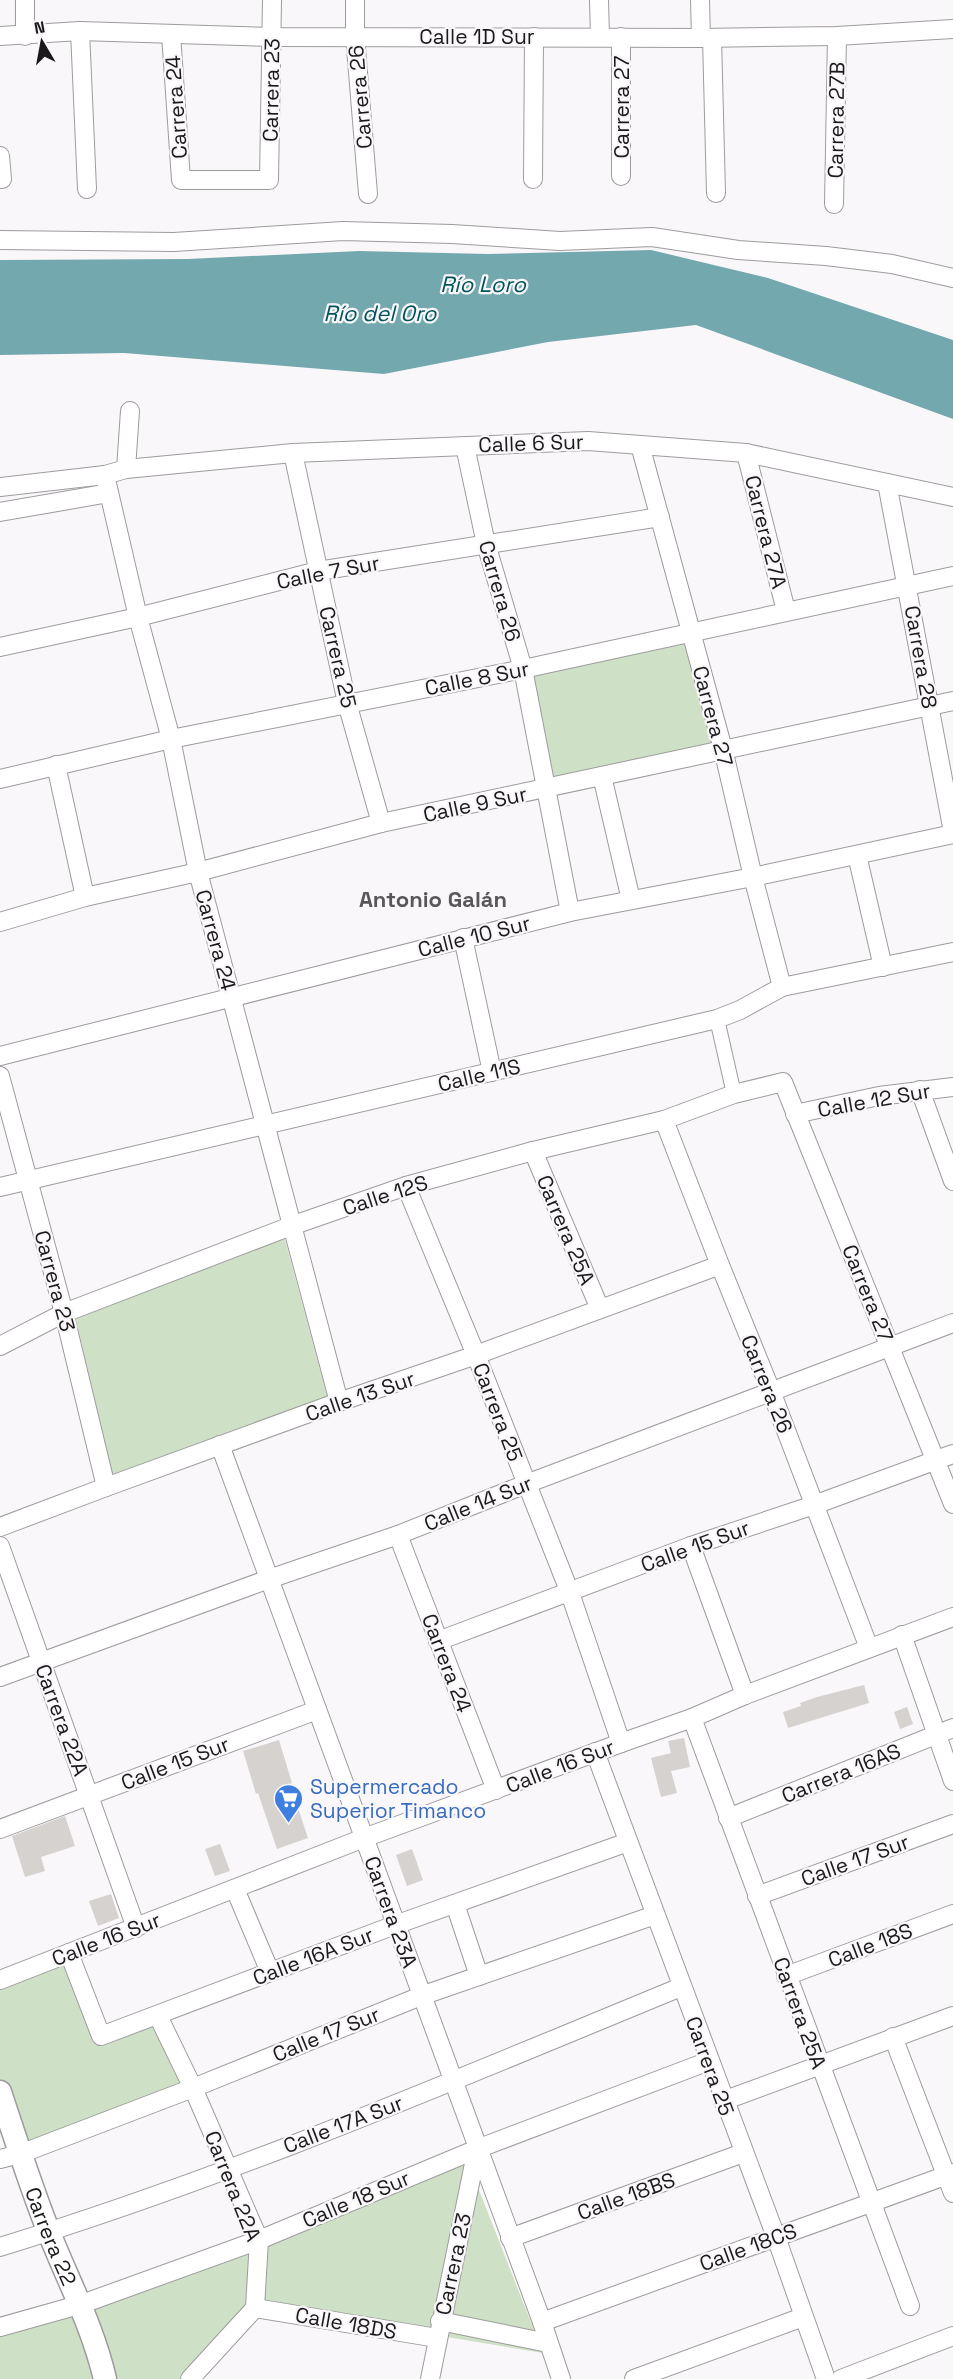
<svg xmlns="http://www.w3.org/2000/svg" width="953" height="2379" font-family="'Space Grotesk',sans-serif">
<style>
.green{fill:#cee0c6}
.water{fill:#74a8af}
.building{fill:#d5d2cf}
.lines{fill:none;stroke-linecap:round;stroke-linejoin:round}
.pedestrian-casing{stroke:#9e9b9e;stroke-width:16}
.minor-casing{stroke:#9e9b9e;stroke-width:20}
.tertiary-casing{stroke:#9e9b9e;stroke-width:25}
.pedestrian{stroke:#fff;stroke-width:14}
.minor{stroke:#fff;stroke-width:18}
.tertiary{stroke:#fff;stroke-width:22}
.labels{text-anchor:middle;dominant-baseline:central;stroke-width:4.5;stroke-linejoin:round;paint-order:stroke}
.street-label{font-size:21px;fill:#1b1a1b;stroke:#faf7fa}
.shop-label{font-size:21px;fill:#366cbe;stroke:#faf7fa;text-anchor:start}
.water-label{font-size:22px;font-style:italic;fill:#02545c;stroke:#faf7fa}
.neighbourhood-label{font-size:22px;font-weight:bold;fill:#5a575a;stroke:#faf7fa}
</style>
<rect width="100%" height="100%" fill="#faf7fa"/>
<!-- green -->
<g class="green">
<path d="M690 632 723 749 546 788 523 669Z"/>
<path d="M284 1236 328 1399 113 1477 75 1316Z"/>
<path d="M70 1958 97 2040 155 2023 187 2086 22 2149 0 2078V1985Z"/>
<path d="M466 2157 543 2353 249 2304 187 2379H0V2330Z"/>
</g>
<!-- water -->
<path class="water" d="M651 250 768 278 953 340V419L696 325 548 342 384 374 124 353 0 355V260L188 259 359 251 488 254Z"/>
<!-- building -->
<g class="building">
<path d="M864 1685 869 1703 788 1728 783 1712 801 1706 800 1703 817 1697Z"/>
<path d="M907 1707 913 1724 900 1729 894 1712Z"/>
<path d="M684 1738 690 1767 671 1771 677 1793 661 1797 651 1758 671 1753 668 1741Z"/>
<path d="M279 1740 292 1783 290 1784 308 1838 277 1849 258 1793 256 1794 243 1751Z"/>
<path d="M65 1816 75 1846 41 1857 45 1871 25 1877 12 1836Z"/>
<path d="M220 1844 230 1871 215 1876 205 1849Z"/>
<path d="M412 1849 423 1880 407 1886 396 1855Z"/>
<path d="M111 1894 119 1918 98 1926 89 1901Z"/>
</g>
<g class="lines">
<defs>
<path id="pedestrian" d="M717 1019 734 1094"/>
<g id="minor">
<path d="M25 0V36"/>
<path d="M355 0V36L368 194"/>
<path d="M599 0 600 37"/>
<path d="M700 0 701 38"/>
<path d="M80 31 87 189"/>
<path d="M171 34 181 180H269L272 0"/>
<path d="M0 36 80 31 272 37 701 38 837 36 953 29"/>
<path d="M621 37V176"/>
<path d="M712 38 716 193"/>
<path d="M0 156 2 179"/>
<path d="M533 179 534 37"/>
<path d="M834 204 837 36"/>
<path d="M0 240 174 242 343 231 452 234 560 241 652 237 738 250 826 256 892 264 953 278"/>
<path d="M640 445 723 749 753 877 782 987"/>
<path d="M465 446 486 544 523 669 570 912"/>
<path d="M293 453 347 703 381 823"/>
<path d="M746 453 786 611"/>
<path d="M126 469 130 411"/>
<path d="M105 475 138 617 171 739 198 872 339 1402"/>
<path d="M887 483 953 832"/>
<path d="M0 487 105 475 126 469 293 453 588 441 746 453 953 497"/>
<path d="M0 512 109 493"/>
<path d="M0 647 138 617 318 571 660 517"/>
<path d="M56 765 85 897"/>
<path d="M602 776 631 900"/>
<path d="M0 779 171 739 523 669 953 576"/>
<path d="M857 855 883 967"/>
<path d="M0 922 85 897 198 872 381 823 953 701"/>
<path d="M463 938 492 1072"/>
<path d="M0 1056 570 912 753 877 953 834"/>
<path d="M0 1076 64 1313 106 1487"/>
<path d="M920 1090 953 1181"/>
<path d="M795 1114 879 1096 953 1087"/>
<path d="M664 1120 720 1265 771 1391 869 1648"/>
<path d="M533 1151 600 1309"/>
<path d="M406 1186 476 1355 570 1593 621 1743"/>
<path d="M0 1187 717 1019 740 1010 782 987 953 952"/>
<path d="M0 1346 64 1313 291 1226 406 1186 533 1151 664 1120 734 1094 783 1082 953 1504"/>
<path d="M220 1445 542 2322 561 2379"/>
<path d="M0 1527 106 1487 339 1402 476 1355 720 1265"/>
<path d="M398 1535 496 1790"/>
<path d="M0 1546 136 1928"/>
<path d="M691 1546 745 1695"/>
<path d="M902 1635 953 1781"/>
<path d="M438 1641 691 1546 814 1505 953 1454"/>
<path d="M0 1677 269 1579 398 1535 526 1484 953 1323"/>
<path d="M692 1718 910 2306"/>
<path d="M595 1752 776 2237 826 2379"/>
<path d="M728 1818 953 1728"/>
<path d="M0 1829 317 1710"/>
<path d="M235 1889 270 1972"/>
<path d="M757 1896 953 1824"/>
<path d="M455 1904 479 1976"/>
<path d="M69 1953 101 2036 395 1925 628 1842"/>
<path d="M786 1976 953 1914"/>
<path d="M0 1980 364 1838 621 1743 692 1718 745 1695 953 1617"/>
<path d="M158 2016 193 2088 259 2240 255 2308 190 2379"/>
<path d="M893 2037 953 2193"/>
<path d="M723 2101 953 2016"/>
<path d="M0 2159 20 2154 193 2088 421 1996 655 1915"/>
<path d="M510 2238 743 2153"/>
<path d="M0 2247C232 2176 457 2079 681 1987"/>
<path d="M255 2308 437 2338"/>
<path d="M440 2321 548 2343"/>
<path d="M542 2322 953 2173"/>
<path d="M0 2327 82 2304 259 2240 477 2149 709 2061"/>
<path d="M430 2379 477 2149"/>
<path d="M634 2379 803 2317"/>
<path d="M841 2379 953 2336"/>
</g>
<g id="tertiary">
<path id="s1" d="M0 2092C15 2138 30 2184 48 2230 68 2281 92 2324 105 2379"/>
</g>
</defs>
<!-- pedestrian casing -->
<use href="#pedestrian" class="pedestrian-casing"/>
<!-- minor casing -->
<use href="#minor" class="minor-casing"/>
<!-- tertiary casing -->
<use href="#tertiary" class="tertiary-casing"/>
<!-- pedestrian -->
<use href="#pedestrian" class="pedestrian"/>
<!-- minor -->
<use href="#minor" class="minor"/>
<!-- tertiary -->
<use href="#tertiary" class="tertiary"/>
</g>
<!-- icons -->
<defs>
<symbol id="supermarket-pin" viewBox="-11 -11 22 30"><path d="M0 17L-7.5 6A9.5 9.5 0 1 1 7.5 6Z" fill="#3f7fe0" stroke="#faf7fa"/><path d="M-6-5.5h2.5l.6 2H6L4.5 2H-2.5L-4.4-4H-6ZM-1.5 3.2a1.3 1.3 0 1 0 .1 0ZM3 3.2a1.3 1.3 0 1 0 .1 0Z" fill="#fff"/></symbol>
</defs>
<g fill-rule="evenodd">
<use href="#supermarket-pin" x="272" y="1782" width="33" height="45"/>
</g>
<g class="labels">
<!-- street labels -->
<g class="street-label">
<text x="477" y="36">Calle 1D Sur</text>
<text transform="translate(271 90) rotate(-89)">Carrera 23</text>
<text transform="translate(360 97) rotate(-95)">Carrera 26</text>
<text transform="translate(176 107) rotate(-94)">Carrera 24</text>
<text transform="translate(621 107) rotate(-90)">Carrera 27</text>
<text transform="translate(836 120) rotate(-89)">Carrera 27B</text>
<text transform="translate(531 443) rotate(-2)">Calle 6 Sur</text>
<text transform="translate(766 532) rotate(76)">Carrera 27A</text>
<text transform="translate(328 572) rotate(-11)">Calle 7 Sur</text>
<text transform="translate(500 591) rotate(74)">Carrera 26</text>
<text transform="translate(338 657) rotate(77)">Carrera 25</text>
<text transform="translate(921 657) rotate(80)">Carrera 28</text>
<text transform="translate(477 678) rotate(-11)">Calle 8 Sur</text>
<text transform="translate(713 716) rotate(75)">Carrera 27</text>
<text transform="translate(475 804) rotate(-12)">Calle 9 Sur</text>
<text transform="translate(474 936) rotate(-14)">Calle 10 Sur</text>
<text transform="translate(216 940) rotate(75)">Carrera 24</text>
<text transform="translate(479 1075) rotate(-13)">Calle 11S</text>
<text transform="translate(874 1100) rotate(-10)">Calle 12 Sur</text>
<text transform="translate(385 1195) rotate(-18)">Calle 12S</text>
<text transform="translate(566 1230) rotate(67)">Carrera 25A</text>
<text transform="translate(55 1281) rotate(75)">Carrera 23</text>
<text transform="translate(868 1293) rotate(68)">Carrera 27</text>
<text transform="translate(767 1384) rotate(68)">Carrera 26</text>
<text transform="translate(360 1396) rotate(-19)">Calle 13 Sur</text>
<text transform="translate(498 1412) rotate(69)">Carrera 25</text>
<text transform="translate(478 1503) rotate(-22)">Calle 14 Sur</text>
<text transform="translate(695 1546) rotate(-20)">Calle 15 Sur</text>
<text transform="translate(447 1663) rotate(69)">Carrera 24</text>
<text transform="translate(62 1720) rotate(70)">Carrera 22A</text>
<text transform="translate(175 1763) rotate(-21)">Calle 15 Sur</text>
<text transform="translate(560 1766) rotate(-21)">Calle 16 Sur</text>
<text transform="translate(841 1773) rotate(-22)">Carrera 16AS</text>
<text transform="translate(855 1860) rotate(-20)">Calle 17 Sur</text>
<text transform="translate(391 1912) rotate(70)">Carrera 23A</text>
<text transform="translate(106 1939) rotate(-21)">Calle 16 Sur</text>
<text transform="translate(870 1945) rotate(-21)">Calle 18S</text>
<text transform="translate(313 1956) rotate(-21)">Calle 16A Sur</text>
<text transform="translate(800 2013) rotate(70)">Carrera 25A</text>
<text transform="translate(326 2034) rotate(-22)">Calle 17 Sur</text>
<text transform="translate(710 2066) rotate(70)">Carrera 25</text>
<text transform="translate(343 2124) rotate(-21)">Calle 17A Sur</text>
<text transform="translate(233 2186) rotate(68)">Carrera 22A</text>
<text transform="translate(626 2196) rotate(-20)">Calle 18BS</text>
<text transform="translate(356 2199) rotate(-23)">Calle 18 Sur</text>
<text stroke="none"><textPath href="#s1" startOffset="153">Carrera 22</textPath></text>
<text transform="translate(748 2247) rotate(-20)">Calle 18CS</text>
<text transform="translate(453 2264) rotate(-78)">Carrera 23</text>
<text transform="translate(346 2323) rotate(10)">Calle 18DS</text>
</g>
<!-- shop labels -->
<g class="shop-label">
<text x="310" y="1786">Supermercado<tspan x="310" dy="24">Superior Timanco</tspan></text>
</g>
<!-- water labels -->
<g class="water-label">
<text x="483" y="284">Río Loro</text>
<text x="380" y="313">Río del Oro</text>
</g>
<!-- neighbourhood labels -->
<g class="neighbourhood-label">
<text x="433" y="899">Antonio Galán</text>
</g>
</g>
<!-- north arrow -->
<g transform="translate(42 42) rotate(350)" stroke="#faf7fa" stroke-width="4.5" paint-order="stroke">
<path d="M0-4.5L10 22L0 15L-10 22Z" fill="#1b1a1b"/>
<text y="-9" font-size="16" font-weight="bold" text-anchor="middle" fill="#1b1a1b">N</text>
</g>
</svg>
